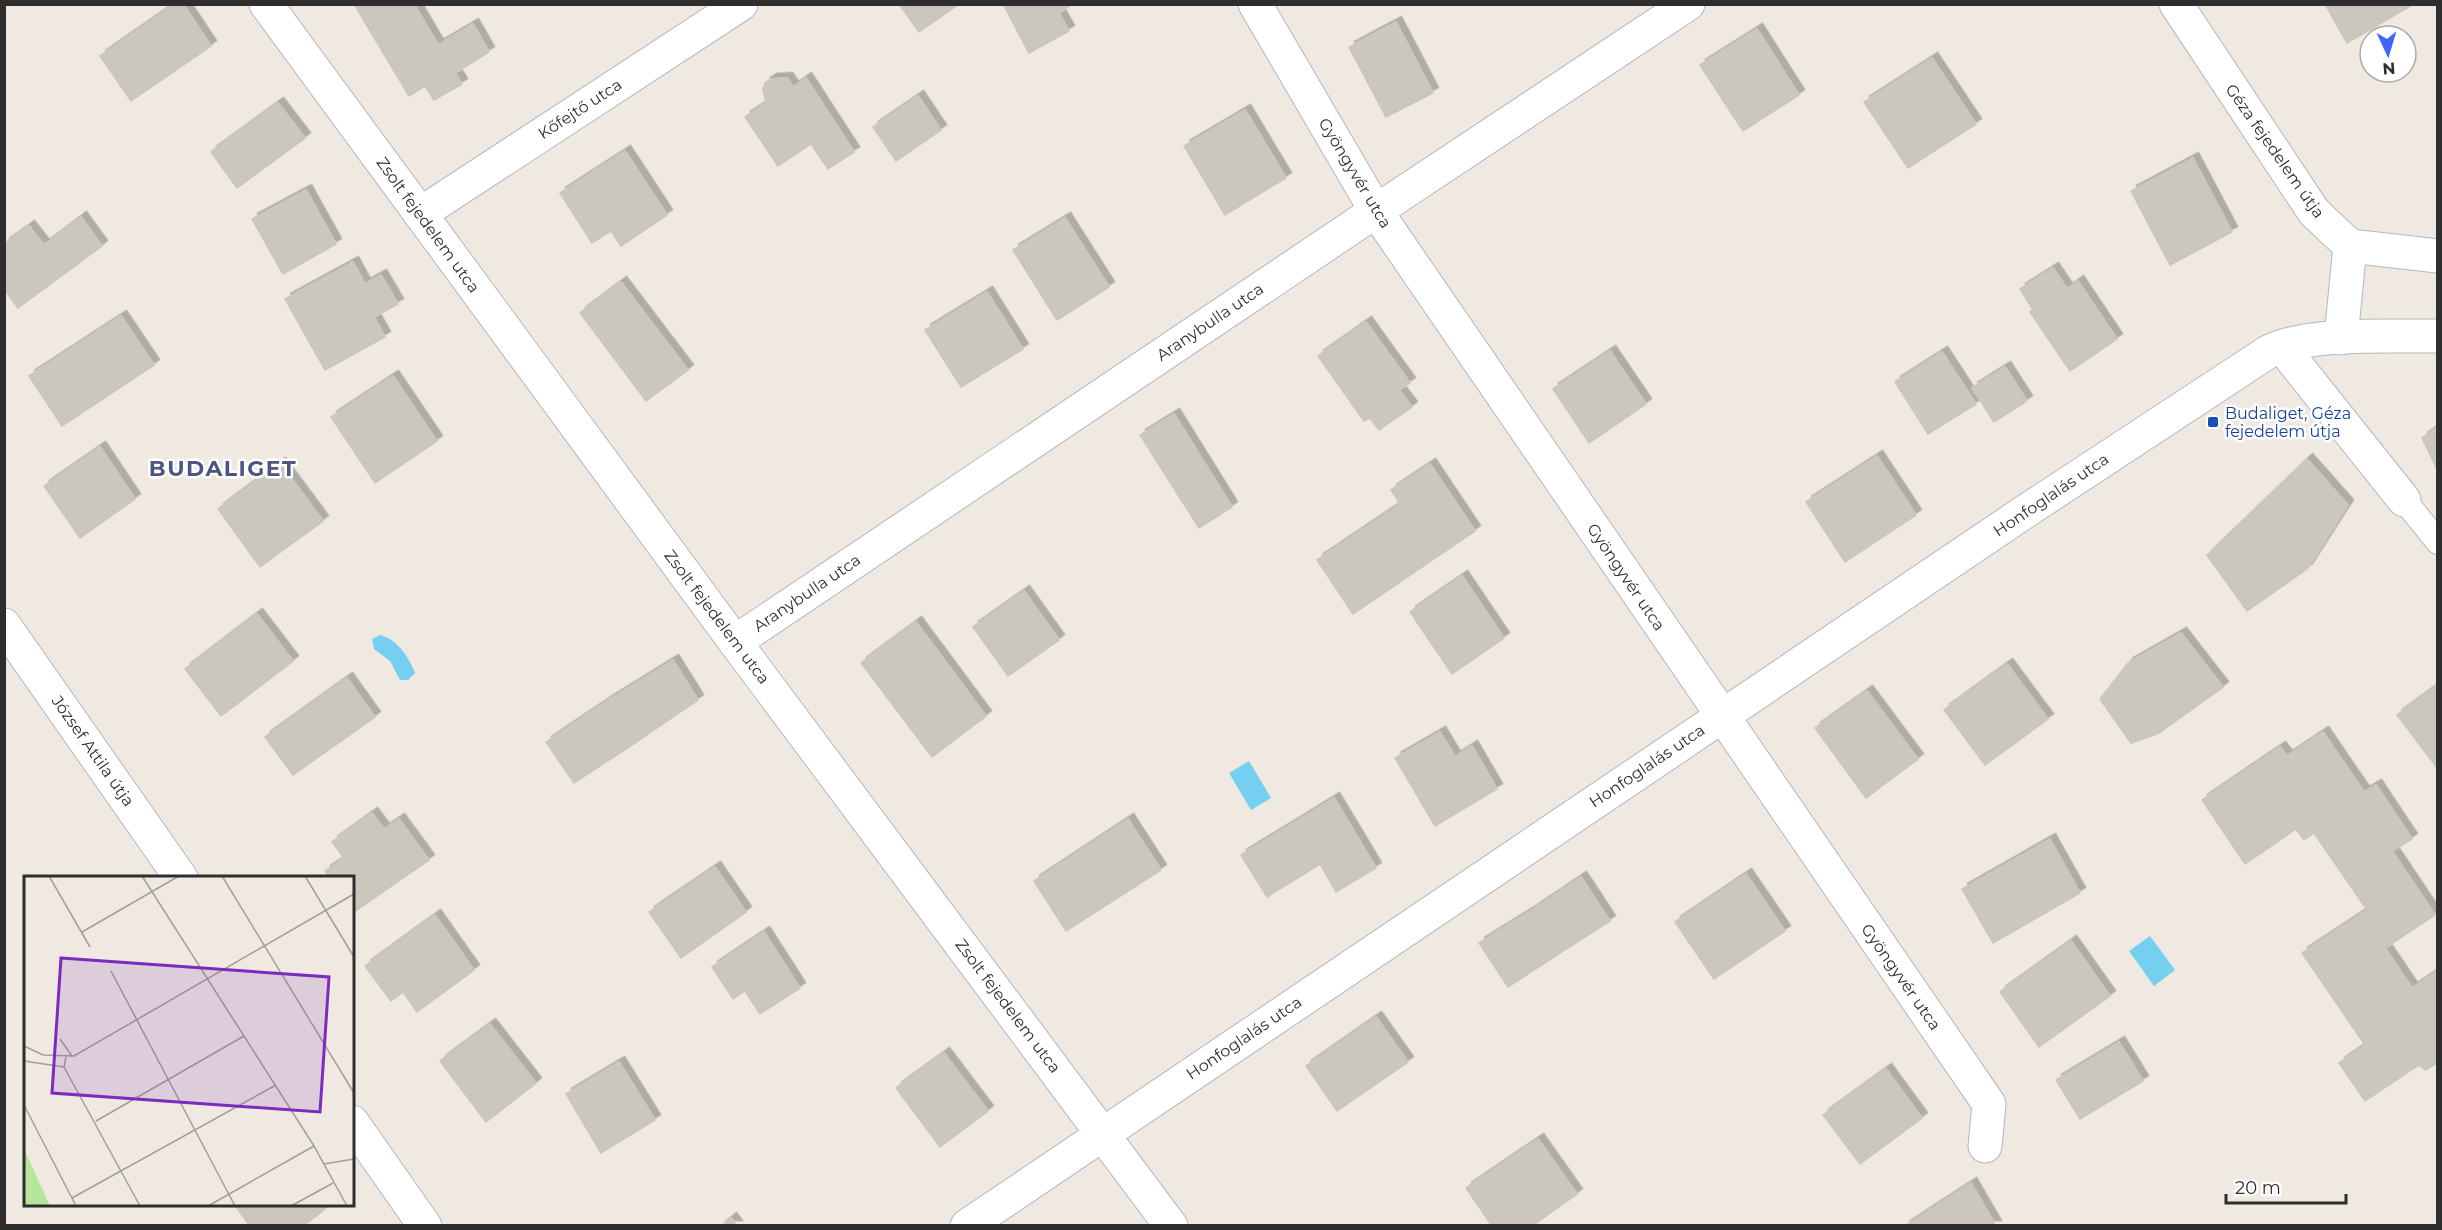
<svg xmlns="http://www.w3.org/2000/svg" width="2442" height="1230" font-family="Montserrat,sans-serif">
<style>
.water{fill:#75cff0}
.building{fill:#cbc7bf;stroke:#cbc5ba;stroke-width:1.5;filter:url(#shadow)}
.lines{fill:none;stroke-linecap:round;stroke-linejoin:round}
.lane-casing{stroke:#b4b7c1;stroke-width:26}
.street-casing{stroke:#b4b7c1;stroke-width:35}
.lane{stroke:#fff;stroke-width:24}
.street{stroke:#fff;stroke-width:33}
.transit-dot{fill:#1a4fb4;stroke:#fff;stroke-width:2}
.labels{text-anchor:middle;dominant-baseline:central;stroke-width:5;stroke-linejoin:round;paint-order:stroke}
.street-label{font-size:16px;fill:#2e2e2e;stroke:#fff}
.transit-label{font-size:16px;fill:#164399;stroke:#fff;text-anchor:start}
.district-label{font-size:22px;font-weight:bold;letter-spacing:1.5px;fill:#4d5680;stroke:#fff}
.inset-road{fill:none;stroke:#a29e99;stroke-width:1.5}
.view{fill:#7b2cbf;fill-opacity:0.15;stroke:#7b2cbf;stroke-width:3}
.inset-edge{fill:none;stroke:#2e2e2e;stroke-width:3}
</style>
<defs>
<filter id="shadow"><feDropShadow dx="5.5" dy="-5.5" stdDeviation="0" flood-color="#0004"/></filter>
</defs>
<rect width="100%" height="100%" fill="#efe9e1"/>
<!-- water -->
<g class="water">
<path d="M380 635C397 639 409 657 415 673L408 680H400L390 661 374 649 372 639Z"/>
<path d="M1249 761 1271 798 1251 810 1229 773Z"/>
<path d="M2150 936 2175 970 2154 986 2129 951Z"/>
</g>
<!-- building -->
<g class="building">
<path d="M175 4H183L211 46 131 101 100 56Z"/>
<path d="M354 4H414L438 45 473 24 489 52 455 73 462 84 434 100 425 86 409 96Z"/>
<path d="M899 4H959L919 32Z"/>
<path d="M1003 4H1073L1059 13 1069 31 1029 53Z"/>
<path d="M2325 4H2414L2347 43Z"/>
<path d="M1396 22 1433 93 1386 117 1349 47Z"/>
<path d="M1757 29 1799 95 1743 131 1700 65Z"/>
<path d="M1932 58 1976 124 1908 168 1864 102Z"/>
<path d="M787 78 793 87 806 78 854 152 828 169 811 144 778 166 745 117 766 103 763 89 765 83 771 79Z"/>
<path d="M918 96 941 130 896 161 873 127Z"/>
<path d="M278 103 305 138 237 188 211 152Z"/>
<path d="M1245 110 1286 178 1225 215 1184 146Z"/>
<path d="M625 151 667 215 621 246 611 231 592 243 560 193Z"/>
<path d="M2193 158 2232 232 2170 265 2131 191Z"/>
<path d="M306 190 336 244 283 274 252 219Z"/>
<path d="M81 217 102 246 18 308 4 289V244L29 226 44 245Z"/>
<path d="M1065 218 1109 287 1057 320 1013 250Z"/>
<path d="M353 262 365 284 381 275 398 304 374 317 385 337 325 370 285 299Z"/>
<path d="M2053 268 2067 289 2078 281 2117 339 2070 371 2030 312 2033 310 2020 289Z"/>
<path d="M621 282 688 370 646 401 580 313Z"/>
<path d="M987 292 1023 349 961 387 925 330Z"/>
<path d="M121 316 154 365 62 426 29 376Z"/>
<path d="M1366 322 1410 383 1399 390 1412 407 1379 430 1370 418 1364 421 1318 356Z"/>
<path d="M1610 351 1646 404 1589 443 1553 389Z"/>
<path d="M1942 352 1976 404 1928 434 1895 382Z"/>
<path d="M2005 367 2027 401 1994 422 1972 388Z"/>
<path d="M393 376 437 441 375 483 331 417Z"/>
<path d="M1174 414 1232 507 1199 528 1140 435Z"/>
<path d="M2438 427V471L2422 438Z"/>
<path d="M100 447 135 499 80 538 44 486Z"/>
<path d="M1877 456 1916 515 1845 562 1806 502Z"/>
<path d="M2307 459 2348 505 2307 569 2247 611 2207 555Z"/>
<path d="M280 463 323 521 260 567 218 509Z"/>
<path d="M1430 464 1475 531 1353 614 1317 560 1400 504 1391 490Z"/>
<path d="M1462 576 1504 638 1452 674 1410 612Z"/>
<path d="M1024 591 1059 640 1008 676 973 627Z"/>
<path d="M257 614 293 661 221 716 185 669Z"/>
<path d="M916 622 986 716 932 757 861 663Z"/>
<path d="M2181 633 2223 687 2159 733 2131 743 2100 699 2128 663Z"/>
<path d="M673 660 698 700 635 743 607 701Z"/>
<path d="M2007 664 2048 719 1985 765 1944 710Z"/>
<path d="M347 678 375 717 293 775 265 737Z"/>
<path d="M2438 685V769L2397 715Z"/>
<path d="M1867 691 1918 759 1866 798 1815 728Z"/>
<path d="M607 701 635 743 574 783 546 742Z"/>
<path d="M1440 732 1455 757 1472 746 1497 789 1435 826 1395 758Z"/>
<path d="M2323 732 2364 792 2376 785 2412 839 2392 851 2435 915 2385 948 2412 988 2438 971V1062L2426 1070 2419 1065 2365 1101 2339 1063 2365 1045 2302 953 2367 910 2314 833 2304 840 2296 829 2245 864 2202 800 2280 747 2287 756Z"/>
<path d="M1334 798 1376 868 1336 892 1320 864 1267 897 1241 855Z"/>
<path d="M372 813 384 829 399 819 429 860 354 912 352 910V878H330L325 871 344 858 332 842Z"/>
<path d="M1128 819 1161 870 1066 931 1034 881Z"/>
<path d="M2050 839 2080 893 1993 943 1962 889Z"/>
<path d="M715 867 746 912 681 958 649 912Z"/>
<path d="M1746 874 1785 931 1714 979 1675 922Z"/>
<path d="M1581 877 1610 921 1560 953 1532 910Z"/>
<path d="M1532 910 1560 953 1508 987 1479 943Z"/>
<path d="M435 915 474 970 417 1012 403 992 391 1001 365 966Z"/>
<path d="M764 932 800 988 760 1014 745 991 733 999 712 967Z"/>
<path d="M2071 941 2110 996 2039 1047 2000 992Z"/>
<path d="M1376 1017 1408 1062 1337 1111 1306 1066Z"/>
<path d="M490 1024 536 1083 486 1122 440 1061Z"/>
<path d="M2119 1042 2143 1081 2080 1119 2056 1080Z"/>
<path d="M944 1053 988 1111 940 1147 896 1088Z"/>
<path d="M619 1062 655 1120 601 1153 566 1094Z"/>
<path d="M1886 1069 1922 1118 1860 1164 1823 1115Z"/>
<path d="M1538 1139 1577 1194 1532 1226H1492L1466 1188Z"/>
<path d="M1971 1183 1996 1226H1905Z"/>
<path d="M234 1204H319L324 1210 303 1226H250Z"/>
<path d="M731 1218 737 1226H721Z"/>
</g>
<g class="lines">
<defs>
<path id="lane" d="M2404 500 2438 542"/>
<g id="street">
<path d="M266 4 735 642 1171 1226"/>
<path d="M1255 4 1376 211 1989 1104 1985 1146"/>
<path d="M2176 4 2314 212 2350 246"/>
<path d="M420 214 741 4"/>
<path d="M2350 246 2438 256"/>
<path d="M2341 338 2350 246"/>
<path d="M2282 347 2404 500"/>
<path d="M4 625 181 878"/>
<path d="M735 642 1376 211 1688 4"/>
<path d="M352 1122 425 1226"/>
<path d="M967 1226 2023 513 2268 352C2310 331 2390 337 2438 336"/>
</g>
</defs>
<!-- lane casing -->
<use href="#lane" class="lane-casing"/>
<!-- street casing -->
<use href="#street" class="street-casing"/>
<!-- lane -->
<use href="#lane" class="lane"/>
<!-- street -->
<use href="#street" class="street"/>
</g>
<!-- markers -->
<rect class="transit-dot" x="2207" y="416" width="12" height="12" rx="3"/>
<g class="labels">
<!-- street labels -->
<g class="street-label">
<text transform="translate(580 109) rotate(-33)">Kőfejtő utca</text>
<text transform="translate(2275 151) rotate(55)">Géza fejedelem útja</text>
<text transform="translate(1355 173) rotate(59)">Gyöngyvér utca</text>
<text transform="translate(428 225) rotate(54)">Zsolt fejedelem utca</text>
<text transform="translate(1210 322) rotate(-34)">Aranybulla utca</text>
<text transform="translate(2051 495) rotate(-34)">Honfoglalás utca</text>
<text transform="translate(1626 577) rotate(56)">Gyöngyvér utca</text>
<text transform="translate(807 593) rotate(-34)">Aranybulla utca</text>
<text transform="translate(717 617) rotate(53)">Zsolt fejedelem utca</text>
<text transform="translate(93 751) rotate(55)">József Attila útja</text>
<text transform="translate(1647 766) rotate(-34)">Honfoglalás utca</text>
<text transform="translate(1901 977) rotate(55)">Gyöngyvér utca</text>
<text transform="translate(1008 1006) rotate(53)">Zsolt fejedelem utca</text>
<text transform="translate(1244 1038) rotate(-34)">Honfoglalás utca</text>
</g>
<!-- transit labels -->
<g class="transit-label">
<text x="2225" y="413">Budaliget, Géza<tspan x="2225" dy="18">fejedelem útja</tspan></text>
</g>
<!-- district labels -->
<g class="district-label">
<text x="223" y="468">BUDALIGET</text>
</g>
</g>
<!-- overview -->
<g transform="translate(24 876)">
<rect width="330" height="330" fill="#efe9e1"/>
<path d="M0 273 26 330H0Z" fill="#b6e59e"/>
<path class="inset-road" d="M25 0 66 71M118 0 290 270 323 330M198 0 330 217M281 0 330 81M58 56 155 0M87 95 211 330M36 163 48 180M0 170 19 179 50 180 330 18M42 181 40 191 116 330M0 185 40 191M0 229 52 330M72 245 220 160M300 288 330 283M48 322 252 209M184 330 290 270M267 330 309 307"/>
<path class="view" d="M37 82 305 101 296 236 28 217Z"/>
<rect width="330" height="330" class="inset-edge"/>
</g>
<!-- border -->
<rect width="2442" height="1230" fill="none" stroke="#2e2e2e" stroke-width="12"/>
<!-- north arrow -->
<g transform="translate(2388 54) rotate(176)"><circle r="28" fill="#ffffff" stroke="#ababab" stroke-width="1.5"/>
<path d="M0-4.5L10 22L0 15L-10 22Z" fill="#4264fb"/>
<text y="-9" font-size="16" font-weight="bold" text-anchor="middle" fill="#2e2e2e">N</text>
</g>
<!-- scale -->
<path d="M2226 1194v9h120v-9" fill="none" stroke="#2e2e2e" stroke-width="3"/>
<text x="2235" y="1194" font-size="18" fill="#2e2e2e" stroke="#ffffff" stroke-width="4.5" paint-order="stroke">20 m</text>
</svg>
